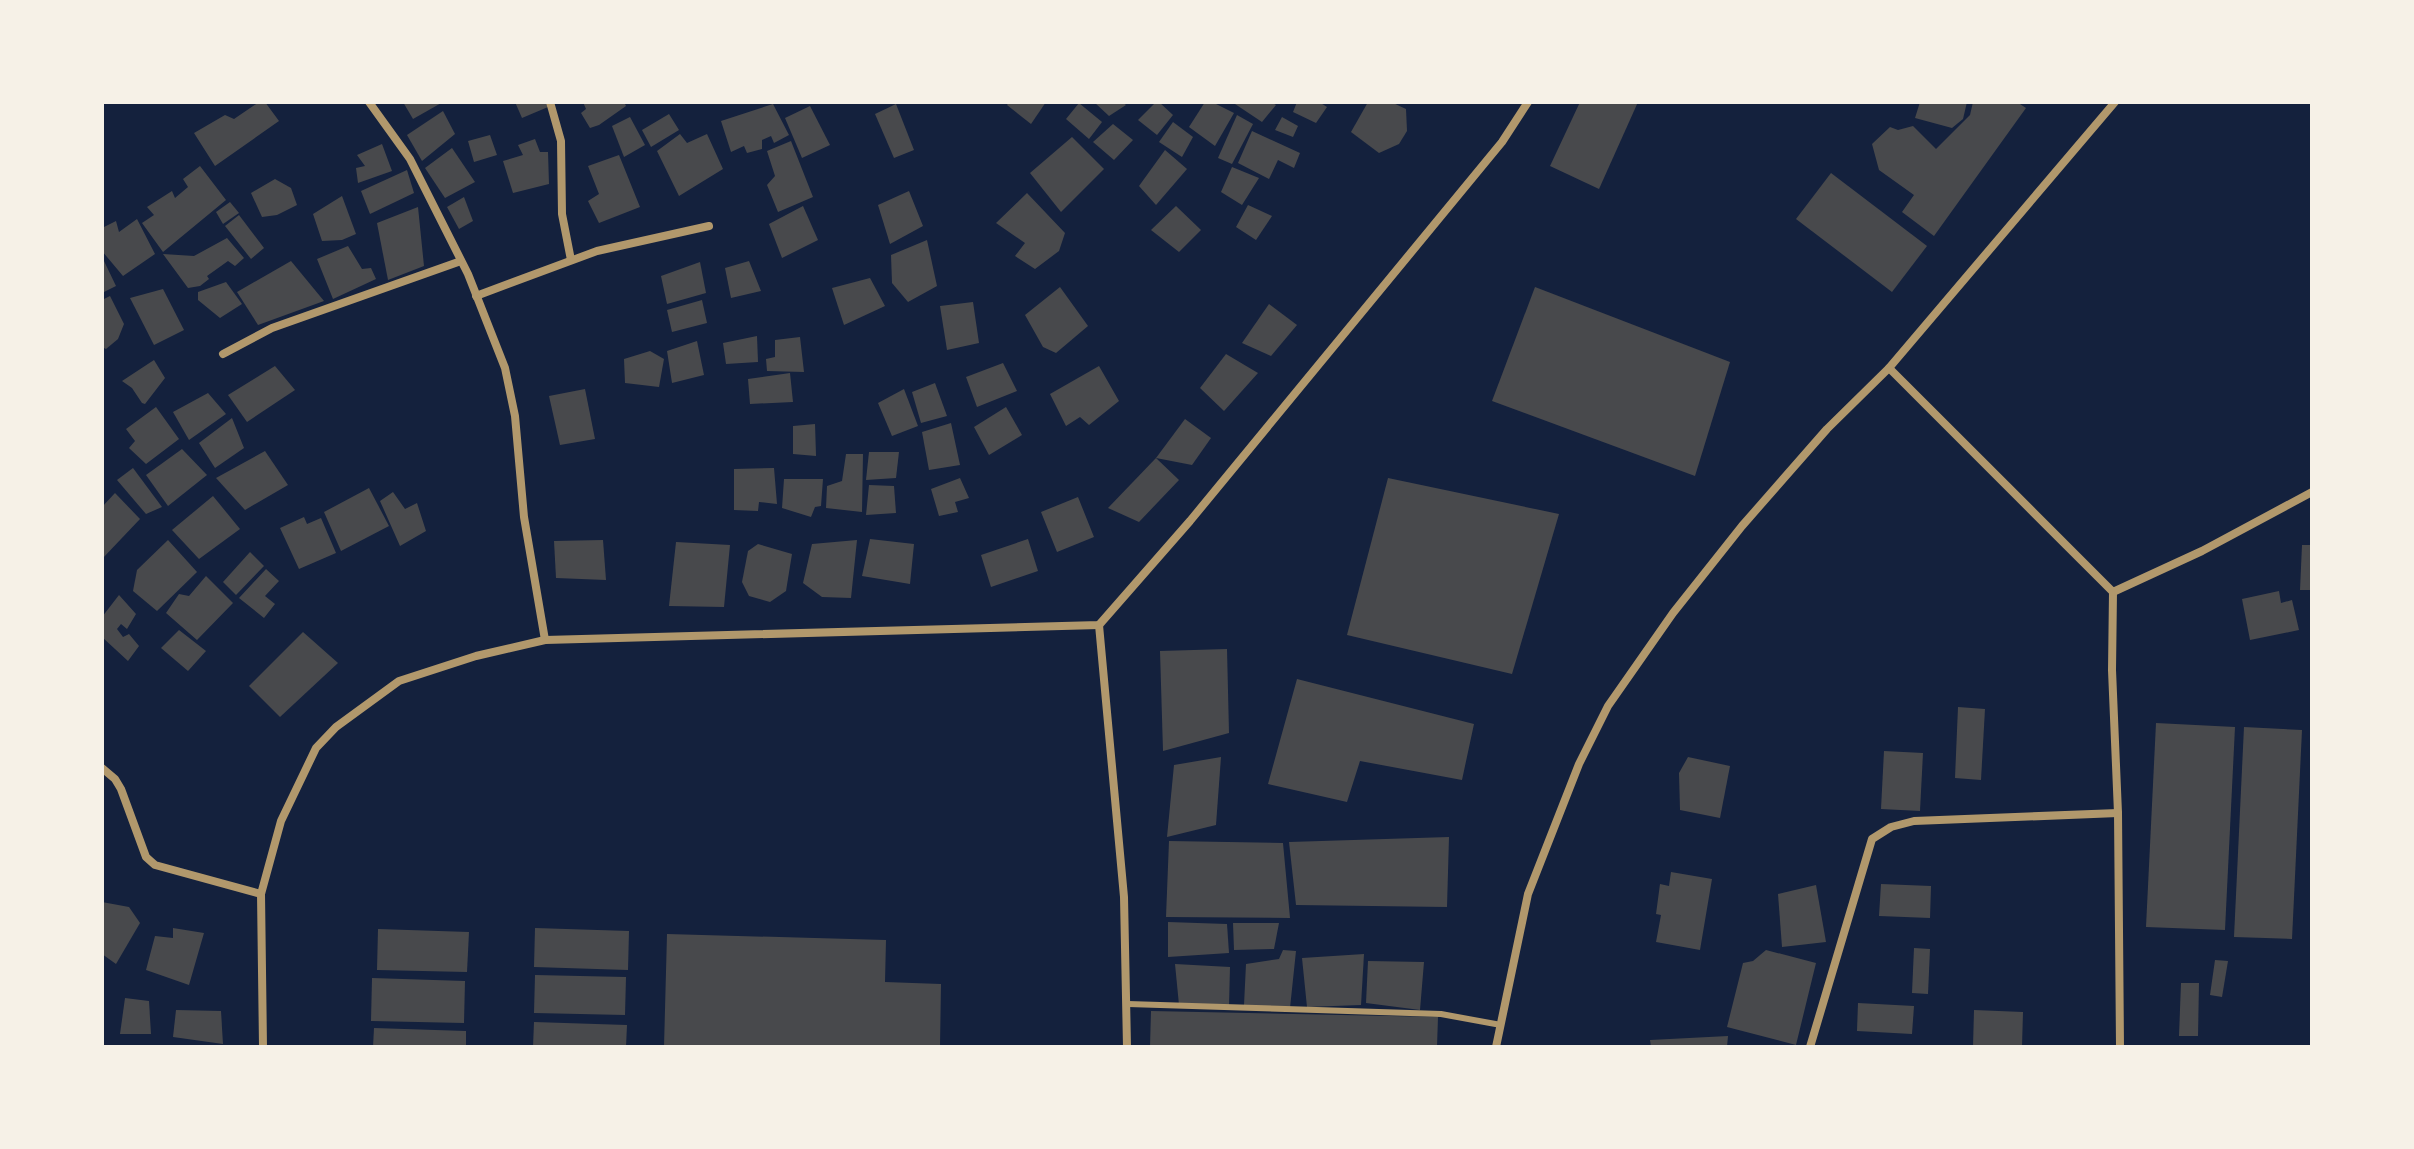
<svg xmlns="http://www.w3.org/2000/svg" width="2414" height="1149" font-family="'Varela Round',sans-serif">
<style>
.building{fill:#48494c}
.lines{fill:none;stroke-linecap:round;stroke-linejoin:round}
.service{stroke:#b1986c;stroke-width:6}
.minor{stroke:#b1986c;stroke-width:8}
</style>
<rect width="100%" height="100%" fill="#14213d"/>
<!-- building -->
<g class="building">
<path d="M259 102H265L279 121 215 166 194 133 225 115 234 119Z"/>
<path d="M403 102H443L413 119Z"/>
<path d="M515 102H547L548 107 522 118Z"/>
<path d="M583 102H624L626 106 599 125 590 128 581 113 586 109Z"/>
<path d="M1009 102H1046L1031 124 1007 105Z"/>
<path d="M1094 102H1122L1126 105 1109 116Z"/>
<path d="M1156 102H1159L1173 115 1157 135 1138 120Z"/>
<path d="M1205 102H1212L1234 113 1215 146 1189 127Z"/>
<path d="M1232 102H1271L1276 105 1262 122Z"/>
<path d="M1297 102H1319L1327 107 1316 123 1293 112Z"/>
<path d="M1368 102H1391L1406 109 1407 131 1399 144 1379 153 1351 132Z"/>
<path d="M1580 102H1638L1599 189 1550 166Z"/>
<path d="M1920 102H1967L1963 119 1952 128 1915 118Z"/>
<path d="M1973 102H2017L2026 108 1934 236 1902 212 1914 195 1879 170 1872 144 1890 127 1898 130 1913 126 1936 149 1970 115Z"/>
<path d="M1079 103 1102 122 1089 139 1066 119Z"/>
<path d="M773 104 789 135 774 143 771 136 762 140V149L747 153 744 146 731 152 721 121Z"/>
<path d="M896 104 914 150 894 158 875 114Z"/>
<path d="M810 106 830 145 802 158 785 118Z"/>
<path d="M443 111 455 134 422 161 407 135Z"/>
<path d="M669 114 679 130 651 147 642 130Z"/>
<path d="M1237 115 1253 124 1232 164 1218 158Z"/>
<path d="M630 117 645 145 624 157 612 126Z"/>
<path d="M1282 117 1298 126 1293 137 1275 130Z"/>
<path d="M1173 122 1193 137 1182 157 1159 142Z"/>
<path d="M1113 124 1133 140 1114 160 1093 142Z"/>
<path d="M1252 131 1300 153 1294 168 1278 160 1269 179 1238 163Z"/>
<path d="M680 134 687 143 707 134 723 169 679 196 657 151Z"/>
<path d="M490 135 497 155 474 162 468 141Z"/>
<path d="M1072 137 1104 169 1061 212 1030 173Z"/>
<path d="M535 139 540 152H548L549 184 513 193 503 161 523 155 518 145Z"/>
<path d="M791 141 813 197 778 212 767 185 775 176 767 151Z"/>
<path d="M382 144 392 171 358 183 356 168 365 166 357 155Z"/>
<path d="M452 148 475 182 445 198 425 168Z"/>
<path d="M1165 150 1187 169 1156 205 1139 186Z"/>
<path d="M619 155 640 207 599 223 588 201 599 194 588 166Z"/>
<path d="M200 166 226 200 163 252 142 223 154 215 147 207 172 191 175 198 188 187 183 179Z"/>
<path d="M1232 167 1259 178 1242 205 1221 192Z"/>
<path d="M407 170 414 193 370 214 361 191Z"/>
<path d="M1831 173 1927 246 1892 292 1796 219Z"/>
<path d="M275 179 291 188 297 205 277 215 262 217 251 193Z"/>
<path d="M909 191 923 226 890 244 878 205Z"/>
<path d="M1027 193 1065 233 1059 251 1035 269 1015 256 1025 243 996 223Z"/>
<path d="M342 196 356 234 342 240 322 241 313 214Z"/>
<path d="M464 197 473 221 459 229 447 207Z"/>
<path d="M230 202 239 213 223 224 216 212Z"/>
<path d="M1248 205 1272 216 1256 240 1236 227Z"/>
<path d="M803 206 818 240 782 258 769 224Z"/>
<path d="M1176 206 1201 230 1179 252 1151 230Z"/>
<path d="M418 207 424 266 388 280 377 223Z"/>
<path d="M239 215 264 248 251 259 225 226Z"/>
<path d="M137 219 155 254 123 276 102 251V228L116 221 119 232Z"/>
<path d="M227 238 244 258 235 266 228 261 207 276 209 279 200 286 188 288 163 254 194 256Z"/>
<path d="M927 240 937 286 908 302 892 283 891 255Z"/>
<path d="M348 246 362 269 371 268 376 279 333 299 317 259Z"/>
<path d="M104 261 116 286 102 293V262Z"/>
<path d="M291 261 324 301 258 325 237 292Z"/>
<path d="M749 261 761 291 731 298 725 268Z"/>
<path d="M700 262 706 293 667 304 661 276Z"/>
<path d="M870 278 885 306 844 325 832 288Z"/>
<path d="M226 282 242 304 220 318 198 300V292Z"/>
<path d="M1060 287 1088 326 1056 353 1043 347 1025 315Z"/>
<path d="M1535 287 1730 362 1695 476 1492 401Z"/>
<path d="M163 289 184 330 154 345 130 298Z"/>
<path d="M110 296 124 324 118 339 106 349 102 347V300Z"/>
<path d="M702 300 707 323 672 332 667 310Z"/>
<path d="M973 302 979 343 947 350 940 306Z"/>
<path d="M1269 304 1297 325 1271 356 1242 343Z"/>
<path d="M757 336 758 362 726 364 723 343Z"/>
<path d="M800 337 804 372 767 371 766 359 775 357V340Z"/>
<path d="M697 341 704 375 672 383 667 351Z"/>
<path d="M650 351 664 359 659 387 625 383 624 359Z"/>
<path d="M1226 354 1258 373 1224 411 1200 388Z"/>
<path d="M154 360 165 378 145 404 142 403 132 388 122 381Z"/>
<path d="M1003 363 1017 391 977 407 966 377Z"/>
<path d="M275 366 295 390 247 422 228 395Z"/>
<path d="M1099 366 1119 401 1089 425 1080 417 1066 426 1050 394Z"/>
<path d="M790 373 793 402 750 404 748 379Z"/>
<path d="M935 383 947 416 921 423 912 392Z"/>
<path d="M585 389 595 439 560 445 549 396Z"/>
<path d="M904 389 918 426 892 436 878 403Z"/>
<path d="M208 393 226 414 189 440 173 412Z"/>
<path d="M156 407 179 439 146 464 129 448 135 441 126 429Z"/>
<path d="M1006 407 1022 435 989 455 974 427Z"/>
<path d="M232 418 244 448 215 468 199 443Z"/>
<path d="M1185 419 1211 438 1192 465 1156 458Z"/>
<path d="M951 423 960 465 929 470 922 432Z"/>
<path d="M815 424 816 456 793 454V426Z"/>
<path d="M182 449 207 475 168 506 146 475Z"/>
<path d="M265 451 288 485 245 510 216 478Z"/>
<path d="M869 452H899L896 478 866 480Z"/>
<path d="M846 454H863L862 512 826 508 827 486 842 481Z"/>
<path d="M1156 458 1179 480 1139 522 1108 508Z"/>
<path d="M133 468 162 507 146 514 117 480Z"/>
<path d="M774 468 777 504 759 502 758 511 734 510V469Z"/>
<path d="M960 478 969 498 955 502 958 512 939 516 931 489Z"/>
<path d="M1388 478 1559 514 1512 674 1347 635Z"/>
<path d="M784 479H823L821 506 815 507 811 517 782 508Z"/>
<path d="M869 485 894 486 896 513 866 515Z"/>
<path d="M369 488 389 526 341 551 324 512Z"/>
<path d="M393 492 405 509 417 503 426 531 400 546 380 501Z"/>
<path d="M115 493 140 519 102 559V507Z"/>
<path d="M213 496 240 529 199 559 172 530Z"/>
<path d="M1078 497 1094 537 1057 552 1041 512Z"/>
<path d="M304 517 307 524 321 518 336 553 299 569 280 528Z"/>
<path d="M870 539 914 544 910 584 862 576Z"/>
<path d="M1028 539 1038 571 991 587 981 555Z"/>
<path d="M168 540 197 572 157 611 133 591 137 570Z"/>
<path d="M603 540 606 580 556 578 554 541Z"/>
<path d="M857 540 851 598 822 597 803 583 812 544Z"/>
<path d="M676 542 730 545 724 607 669 606Z"/>
<path d="M758 544 792 554 786 591 770 602 749 596 742 582 748 551Z"/>
<path d="M2302 545H2312V590H2300Z"/>
<path d="M250 552 264 566 236 595 223 582Z"/>
<path d="M266 569 279 581 265 596 275 604 264 618 239 598Z"/>
<path d="M206 576 233 603 197 640 166 613 179 594 189 596Z"/>
<path d="M2279 591 2281 603 2292 600 2299 630 2250 640 2242 599Z"/>
<path d="M119 595 136 614 127 629 121 624 117 629 123 637 129 634 139 646 128 661 102 637V617Z"/>
<path d="M179 630 206 651 188 671 161 648Z"/>
<path d="M303 632 338 663 280 717 249 686Z"/>
<path d="M1227 649 1229 733 1163 751 1160 651Z"/>
<path d="M1297 679 1474 724 1462 780 1360 761 1347 802 1268 784Z"/>
<path d="M1958 707 1985 709 1981 780 1955 778Z"/>
<path d="M2156 723 2235 727 2225 930 2146 927Z"/>
<path d="M2244 727 2302 730 2292 939 2234 937Z"/>
<path d="M1884 751 1923 753 1920 811 1881 809Z"/>
<path d="M1221 757 1216 825 1167 837 1174 765Z"/>
<path d="M1688 757 1730 766 1720 818 1680 810 1679 773Z"/>
<path d="M1449 837 1447 907 1296 905 1289 842Z"/>
<path d="M1169 841 1283 843 1290 918 1166 917Z"/>
<path d="M1671 872 1712 879 1700 950 1656 942 1661 915 1656 914 1660 884 1669 886Z"/>
<path d="M1881 884 1931 886 1930 918 1879 916Z"/>
<path d="M1816 885 1826 942 1782 947 1778 894Z"/>
<path d="M102 902 129 907 140 923 116 964 102 954Z"/>
<path d="M1168 922 1227 924 1229 953 1168 957Z"/>
<path d="M1233 923H1279L1274 949 1234 950Z"/>
<path d="M173 928 204 933 189 985 146 970 155 936 173 938Z"/>
<path d="M535 928 629 931 628 970 534 967Z"/>
<path d="M378 929 469 932 467 972 377 970Z"/>
<path d="M667 934 886 940 885 982 941 984 940 1047H664Z"/>
<path d="M1914 948 1930 949 1928 994 1912 993Z"/>
<path d="M1283 950 1296 951 1290 1008 1244 1005 1246 964 1279 959Z"/>
<path d="M1766 950 1816 963 1796 1045 1727 1027 1743 963 1753 961Z"/>
<path d="M1364 954 1361 1005 1307 1007 1302 958Z"/>
<path d="M2215 960 2228 961 2222 997 2210 995Z"/>
<path d="M1368 961 1424 962 1420 1010 1366 1003Z"/>
<path d="M1175 964 1230 967 1229 1006 1179 1005Z"/>
<path d="M535 975 626 977 625 1015 534 1013Z"/>
<path d="M372 978 465 981 464 1023 371 1021Z"/>
<path d="M2181 983H2199L2198 1036H2179Z"/>
<path d="M125 998 149 1001 151 1034H120Z"/>
<path d="M1858 1003 1914 1006 1912 1034 1857 1031Z"/>
<path d="M176 1010 221 1011 223 1044 173 1037Z"/>
<path d="M1974 1010 2023 1012 2022 1047H1973Z"/>
<path d="M1151 1011 1438 1017 1437 1047H1150Z"/>
<path d="M534 1022 627 1025 626 1047H533Z"/>
<path d="M374 1028 466 1031V1047H373Z"/>
<path d="M1728 1036 1727 1047H1651L1650 1040Z"/>
</g>
<g class="lines">
<!-- service -->
<path class="service" d="M1128 1004 1441 1014 1501 1025"/>
<!-- minor -->
<g class="minor">
<path d="M369 102 410 159 468 274 505 368 515 416 524 517 545 640"/>
<path d="M550 102 561 141 562 214 571 260"/>
<path d="M476 296 597 251 709 226"/>
<path d="M223 354 272 328 461 261"/>
<path d="M1889 368 2115 102"/>
<path d="M2113 592 2112 670 2118 813 2120 1047"/>
<path d="M1099 625 1124 897 1127 1047"/>
<path d="M102 768 115 779 121 789 146 857 155 865 261 894"/>
<path d="M263 1047 261 894 281 821 316 748 336 727 399 681 476 656 545 640 1099 625 1190 521 1502 142 1528 102"/>
<path d="M1496 1047 1528 894 1579 764 1608 706 1673 613 1742 526 1827 429 1889 368 2113 592 2202 551 2312 492"/>
<path d="M1810 1047 1872 839 1891 827 1914 821 2118 813"/>
</g>
</g>
<!-- border -->
<rect width="2414" height="1149" fill="none" stroke="#f6f1e7" stroke-width="208"/>
</svg>
